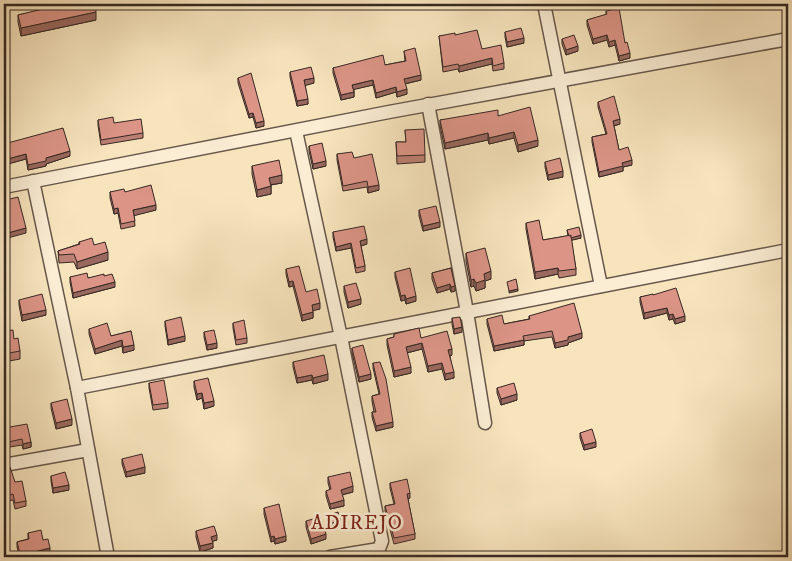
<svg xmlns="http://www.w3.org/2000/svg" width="792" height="561" font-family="'IM FELL DW Pica',serif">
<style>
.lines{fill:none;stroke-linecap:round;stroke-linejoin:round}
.minor-casing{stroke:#66574a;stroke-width:15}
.minor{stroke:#faedd4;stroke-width:12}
.wall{fill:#bc7f73;stroke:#362823}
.shaded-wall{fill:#99685e;stroke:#362823}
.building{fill:#db9486;stroke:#362823}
.labels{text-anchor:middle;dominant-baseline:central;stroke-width:5;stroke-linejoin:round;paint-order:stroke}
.quarter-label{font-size:20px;letter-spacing:1px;fill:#7a1f14;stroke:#faedd4}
</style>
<rect width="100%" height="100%" fill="#f7e4bd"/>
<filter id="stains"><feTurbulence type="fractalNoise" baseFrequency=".004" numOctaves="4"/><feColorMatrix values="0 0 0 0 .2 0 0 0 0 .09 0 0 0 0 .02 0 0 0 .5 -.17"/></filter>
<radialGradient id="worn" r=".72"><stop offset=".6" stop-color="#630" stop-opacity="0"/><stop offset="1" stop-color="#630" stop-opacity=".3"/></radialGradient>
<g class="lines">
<defs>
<g id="minor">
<path d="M544 4 601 286"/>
<path d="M428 104 467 312 485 423"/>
<path d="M296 131 341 337 382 541 379 549 330 557"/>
<path d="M33 181 77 388 108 557"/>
<path d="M4 187 389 112 788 39"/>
<path d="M77 388 788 250"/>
<path d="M4 465 88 450"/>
</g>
</defs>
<!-- minor casing -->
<use href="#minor" class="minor-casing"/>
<!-- minor -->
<use href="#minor" class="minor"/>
</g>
<!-- wall -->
<g class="wall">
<path d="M50 4 76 7 96 20 21 36 18 22V15L50 8Z"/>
<path d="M606 11 625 43 630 58 619 61 615 45 609 47 607 40 593 44 587 25V20L606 15Z"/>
<path d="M505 32 524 43 507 47 505 37Z"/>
<path d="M455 35 482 49 504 63V69L493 71 492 64 459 72 458 69 443 72 439 36Z"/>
<path d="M562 39 578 51 566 55 562 44Z"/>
<path d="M404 51 421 80 405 84 407 94 397 97 396 92 376 98 373 85 354 89V97L341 100 333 73V68L385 65 405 61Z"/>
<path d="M290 72 314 83 305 85 308 104 297 106 290 77Z"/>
<path d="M238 78 264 126 256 128 253 117 249 118 238 83Z"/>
<path d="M598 102 620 124 614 126 619 150 632 165 623 167V171L599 177 592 142V137L606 134 598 107Z"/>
<path d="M498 116 538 146 518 152 514 138 489 144 488 140 445 149 440 126V120Z"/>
<path d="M98 120 114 123 143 133V138L101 145 98 125Z"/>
<path d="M405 130 425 155V162L397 164 396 142H406Z"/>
<path d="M4 144 70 156 46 164V166L28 170 26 159 4 165Z"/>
<path d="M309 146 326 166 313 169 309 151Z"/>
<path d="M337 154 354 158 379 190 368 193 367 187 343 191 337 160Z"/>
<path d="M545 162 563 177 548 180 545 167Z"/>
<path d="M252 166 282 183 271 185V194L257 197 252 174Z"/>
<path d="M110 192H125L156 210 134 215 135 226 121 229 118 213 114 214 110 198Z"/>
<path d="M419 210 440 227 423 231 419 216Z"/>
<path d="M526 223 543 240 568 236 567 230 581 238 571 240 576 269V275L559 278 558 274 535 279 526 229Z"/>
<path d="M333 232 367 244 361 246 365 266V271L356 273 351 248 336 251 333 237Z"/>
<path d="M79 242 94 245 108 260 77 269 74 262 59 263 58 251 79 244Z"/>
<path d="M466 253 491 279 485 281V288L476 291 474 286 471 287 466 261Z"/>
<path d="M451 268 455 291 451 292 450 289 437 293 432 279V273Z"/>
<path d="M286 269 320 309 313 310V318L302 321 293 286 289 287 286 274Z"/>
<path d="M395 272 416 301 406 304 405 300 401 301 395 277Z"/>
<path d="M104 276 115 287 73 298 70 282V277L88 278Z"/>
<path d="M344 286 361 304 348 308 344 292Z"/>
<path d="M653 295 685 321 675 324 673 319 669 320 667 313 644 319 640 302V297Z"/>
<path d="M19 300 46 315 22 321 19 305Z"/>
<path d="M529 316 582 338 568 343V345L555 348 552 337 524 341V345L494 351 487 324V319L504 324 529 319Z"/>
<path d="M452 318 462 332 454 334 452 324Z"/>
<path d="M165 321 185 341 168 345 165 326Z"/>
<path d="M233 323 247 338V343L236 345 233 328Z"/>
<path d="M89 329 111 336 131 331 134 350 123 353 122 346 95 354 89 334Z"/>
<path d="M4 331 14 339 20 351V359L4 362Z"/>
<path d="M204 332 217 348 207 350 204 337Z"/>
<path d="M394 334 421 338 452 355 450 356 454 378 445 380 442 369 428 372 422 349 407 353 411 373 394 377 387 345V339L394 337Z"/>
<path d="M352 348 371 379 359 382 352 353Z"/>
<path d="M293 362 328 380 313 384 312 380 297 383 293 367Z"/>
<path d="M373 363 393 427 376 431 372 417V412H374L372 401V396L379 394 373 368Z"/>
<path d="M194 381 214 406 204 409 202 398 197 400 194 387Z"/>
<path d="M149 383 168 403V408L153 410 149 388Z"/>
<path d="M497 388 517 400 501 405 497 393Z"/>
<path d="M51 403 72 425 56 429 51 408Z"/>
<path d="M4 428 31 442V447L23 449 22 445 4 448Z"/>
<path d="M580 433 596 447 584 450 580 438Z"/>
<path d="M122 459 145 473 126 477 122 464Z"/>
<path d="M4 468 15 482 26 501V506L15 509 13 500 6 501 4 495Z"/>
<path d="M51 476 69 490 53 493 51 481Z"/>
<path d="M328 477 353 492 342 495 344 506 330 509 326 496V491L330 490 328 483Z"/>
<path d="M390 483 410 498 408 499 415 534V539L394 544 385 511V506L394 504 390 488Z"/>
<path d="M264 508 286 541 275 544 274 541 271 542 264 514Z"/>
<path d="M306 521 326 539 311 544 306 527Z"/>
<path d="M196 531 217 540 212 541 213 548 200 552 196 537Z"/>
<path d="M28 533 43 540 50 553 35 557H20L17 547V542L28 539Z"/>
</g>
<!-- shaded-wall -->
<g class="shaded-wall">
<path d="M96 12V20L21 36V28Z"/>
<path d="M607 35V40L593 44V39Z"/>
<path d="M524 38V43L507 47V42Z"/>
<path d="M615 40V45L609 47V42Z"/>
<path d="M578 46V51L566 55V50Z"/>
<path d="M630 53V58L619 61V56Z"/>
<path d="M492 58V64L459 72V66Z"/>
<path d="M421 75V80L404 84V79Z"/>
<path d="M314 78V83L304 86V80Z"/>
<path d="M373 80V85L352 90V85Z"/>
<path d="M396 87V92L376 98V93Z"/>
<path d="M407 89V94L397 97V92Z"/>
<path d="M354 92V97L341 100V95Z"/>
<path d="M308 99V104L297 106V101Z"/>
<path d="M253 113V117L249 118V114Z"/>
<path d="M620 119V124L613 126V121Z"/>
<path d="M264 121V126L256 128V123Z"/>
<path d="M514 132V138L489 144V138Z"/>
<path d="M488 133V140L445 149V143Z"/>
<path d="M538 140V146L518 152V145Z"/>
<path d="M70 151V156L46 164V166L28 170V165L46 158Z"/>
<path d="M26 154V159L4 165V160Z"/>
<path d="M632 160V165L623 167V171L599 177V172L622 163Z"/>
<path d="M326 161V166L313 169V164Z"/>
<path d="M563 171V177L548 180V175Z"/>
<path d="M282 175V183L269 185V178Z"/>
<path d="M379 185V190L368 193V187Z"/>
<path d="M271 186V194L257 197V190Z"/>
<path d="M156 205V210L133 216V210Z"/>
<path d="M118 208V213L114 214V209Z"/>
<path d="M440 222V227L423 231V226Z"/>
<path d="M26 228V233L4 239V234Z"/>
<path d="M581 235V238L569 241V238Z"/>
<path d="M367 239V244L360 246V241Z"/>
<path d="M351 243V248L336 251V247Z"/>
<path d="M108 252V260L77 269V262Z"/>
<path d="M558 268V274L535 279V272Z"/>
<path d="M491 271V279L485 281V288L476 291V283L484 274Z"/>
<path d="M474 279V286L471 287V280Z"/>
<path d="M293 281V286L289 287V282Z"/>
<path d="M115 282V287L73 298V293Z"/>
<path d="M450 284V289L437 293V288Z"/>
<path d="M455 286V291L451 292V287Z"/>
<path d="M518 289V291L509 293V291Z"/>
<path d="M405 295V300L401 301V296Z"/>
<path d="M416 296V301L406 304V299Z"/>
<path d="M361 299V304L348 308V302Z"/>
<path d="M320 303V309L312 311V305Z"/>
<path d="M667 308V313L644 319V313Z"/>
<path d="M46 310V315L22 321V315Z"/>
<path d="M313 312V318L302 321V315Z"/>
<path d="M673 314V319L669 320V315Z"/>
<path d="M685 316V321L675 324V319Z"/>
<path d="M462 327V332L454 334V329Z"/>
<path d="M582 333V338L568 343V345L555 348V343L568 337Z"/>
<path d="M185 336V341L168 345V340Z"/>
<path d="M122 340V346L95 354V349Z"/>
<path d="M524 340V345L494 351V346Z"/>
<path d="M217 343V348L207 350V345Z"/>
<path d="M422 343V349L406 353V347Z"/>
<path d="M134 345V350L123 353V347Z"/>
<path d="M452 349V355L448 356V350Z"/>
<path d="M442 363V369L428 372V366Z"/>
<path d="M411 367V373L394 377V371Z"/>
<path d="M454 372V378L445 380V374Z"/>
<path d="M328 374V380L313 384V378Z"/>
<path d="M371 374V379L359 382V377Z"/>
<path d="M312 375V380L297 383V378Z"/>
<path d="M202 393V398L197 400V394Z"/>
<path d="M517 394V400L501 405V399Z"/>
<path d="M214 401V406L204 409V403Z"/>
<path d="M9 406V412L4 413V407Z"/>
<path d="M72 419V425L56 429V423Z"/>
<path d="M393 422V427L376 431V426Z"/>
<path d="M31 442V447L23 449V444Z"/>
<path d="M596 442V447L584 450V445Z"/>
<path d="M145 467V473L126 477V472Z"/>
<path d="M69 485V490L53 493V488Z"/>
<path d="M353 486V492L341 495V490Z"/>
<path d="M410 493V498L407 499V494Z"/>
<path d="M344 500V506L330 509V504Z"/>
<path d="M341 520V523L329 527V524Z"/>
<path d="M326 534V539L311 544V539Z"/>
<path d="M217 535V540L211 542V537Z"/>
<path d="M274 536V541L271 542V537Z"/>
<path d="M286 536V541L275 544V539Z"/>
<path d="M213 543V548L200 552V546Z"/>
<path d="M50 548V553L34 557V552Z"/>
</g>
<!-- building -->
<g class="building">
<path d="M50 4H76V7L90 4H95L96 12 21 28 18 15 51 7Z"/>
<path d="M619 8 625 43 627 42 630 53 619 56 615 40 609 42 607 35 593 39 587 20 607 14 606 11Z"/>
<path d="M521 28 524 38 507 42 505 32Z"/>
<path d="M477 30 482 49 501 45 504 63 493 66 492 58 459 66 458 64 443 67 439 36 455 33V35Z"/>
<path d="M574 35 578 46 566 50 562 39Z"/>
<path d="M415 48 421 75 404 79 407 89 397 92 396 87 376 93 373 80 352 85 354 92 341 95 333 68 383 55 385 65 406 61 404 51Z"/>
<path d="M311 67 314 78 304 80 308 99 297 101 290 72Z"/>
<path d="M251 73 264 121 256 123 253 113 249 114 238 78Z"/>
<path d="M614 96 620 119 613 121 619 150 628 147 632 160 622 163 623 166 599 172 592 137 607 134 598 102Z"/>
<path d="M530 107 538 140 518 145 514 132 489 138 488 133 445 143 440 120 498 110V116Z"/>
<path d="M113 117 114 123 141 119 143 133 101 140 98 120Z"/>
<path d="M63 128 70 151 46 158V161L28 165 26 154 4 160V144Z"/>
<path d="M424 129 425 155 397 156 396 142H406L405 130Z"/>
<path d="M322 143 326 161 313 164 309 146Z"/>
<path d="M352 152 354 158 372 154 379 185 368 187 367 181 343 186 337 154Z"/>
<path d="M560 158 563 171 548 175 545 162Z"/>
<path d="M279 160 282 175 269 178 271 186 257 190 252 166Z"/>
<path d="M151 185 156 205 133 210 135 221 121 224 118 208 114 209 110 192 124 189 125 192Z"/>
<path d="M18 197 26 228 4 234V210L8 209 6 200Z"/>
<path d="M436 206 440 222 423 226 419 210Z"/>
<path d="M539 220 543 240 571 235 576 269 559 271 558 268 535 272 526 223Z"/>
<path d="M364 226 367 239 360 241 365 266 356 268 351 243 336 247 333 232Z"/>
<path d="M579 227 581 235 571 238V235L569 236 567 230Z"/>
<path d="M92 238 94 245 105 242 108 252 77 262 74 254 59 255 58 251 80 244 79 242Z"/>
<path d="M485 248 491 271 484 274 485 280 476 283 474 279 471 280 466 253Z"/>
<path d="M299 266 306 292 317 289 320 303 312 305 313 312 302 315 293 281 289 282 286 269Z"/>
<path d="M410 268 416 296 406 299 405 295 401 296 395 272Z"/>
<path d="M451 268 455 286 451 287 450 284 437 288 432 273Z"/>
<path d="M87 273 88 278 104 274V276L112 274 115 282 73 293 70 277Z"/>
<path d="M516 279 518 289 509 291 507 282Z"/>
<path d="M356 283 361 299 348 302 344 286Z"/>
<path d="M676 288 685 316 675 319 673 314 669 315 667 308 644 313 640 297 653 294V295Z"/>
<path d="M42 294 46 310 22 315 19 300Z"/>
<path d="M574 303 582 333 568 337V340L555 343 552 331 523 336 524 340 494 346 487 319 502 315 504 324 525 320 530 319 529 316Z"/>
<path d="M181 317 185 336 168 340 165 321Z"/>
<path d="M460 317 462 327 454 329 452 318Z"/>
<path d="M244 320 247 338 236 340 233 323Z"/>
<path d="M107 323 111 336 131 331 134 345 123 347 122 340 95 349 89 329Z"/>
<path d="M419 328 421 338 447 331 452 349 448 350 454 372 445 374 442 363 428 366 422 343 406 347 411 367 394 371 387 339 394 337V334Z"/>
<path d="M13 330 14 339 18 338 20 351 4 354V331Z"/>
<path d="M214 330 217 343 207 345 204 332Z"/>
<path d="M363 345 371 374 359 377 352 348Z"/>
<path d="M324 355 328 374 313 378 312 375 297 378 293 362Z"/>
<path d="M380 362 386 379 393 422 376 426 372 412H376L372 396 380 394 373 363Z"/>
<path d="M208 378 214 401 204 403 202 393 197 394 194 381Z"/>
<path d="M164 380 168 403 153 405 149 383Z"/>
<path d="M514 383 517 394 501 399 497 388Z"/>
<path d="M6 393 9 406 4 407V394Z"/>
<path d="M67 399 72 419 56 423 51 403Z"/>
<path d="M27 424 31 442 23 444 22 439 4 443V428Z"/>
<path d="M592 429 596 442 584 445 580 433Z"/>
<path d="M142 454 145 467 126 472 122 459Z"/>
<path d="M10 467 15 482 22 481 26 501 15 503 13 494 6 496 4 490V468Z"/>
<path d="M65 472 69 485 53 488 51 476Z"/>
<path d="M350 472 353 486 341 490 344 500 330 504 326 491 331 489 328 477Z"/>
<path d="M407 479 410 493 407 494 415 534 394 538 385 506 395 504 390 483Z"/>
<path d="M279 504 286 536 275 539 274 536 271 537 264 508Z"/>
<path d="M338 512 341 520 329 524 326 516Z"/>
<path d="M320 517 326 534 311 539 306 521Z"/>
<path d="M214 526 217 535 211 537 213 543 200 546 196 531Z"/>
<path d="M41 530 43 540 48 539 50 548 34 552 35 557H21L17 542 29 539 28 533Z"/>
</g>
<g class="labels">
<!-- quarter labels -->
<g class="quarter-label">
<text x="357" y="523">ADIREJO</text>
</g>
</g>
<!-- margin -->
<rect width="792" height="561" fill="none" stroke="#f7e4bd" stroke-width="20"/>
<rect x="5" y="5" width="782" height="551" fill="none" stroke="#362823" stroke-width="2.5"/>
<rect x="10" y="10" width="772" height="541" fill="none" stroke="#362823"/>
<rect width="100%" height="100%" filter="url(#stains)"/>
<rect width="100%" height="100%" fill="url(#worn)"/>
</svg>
